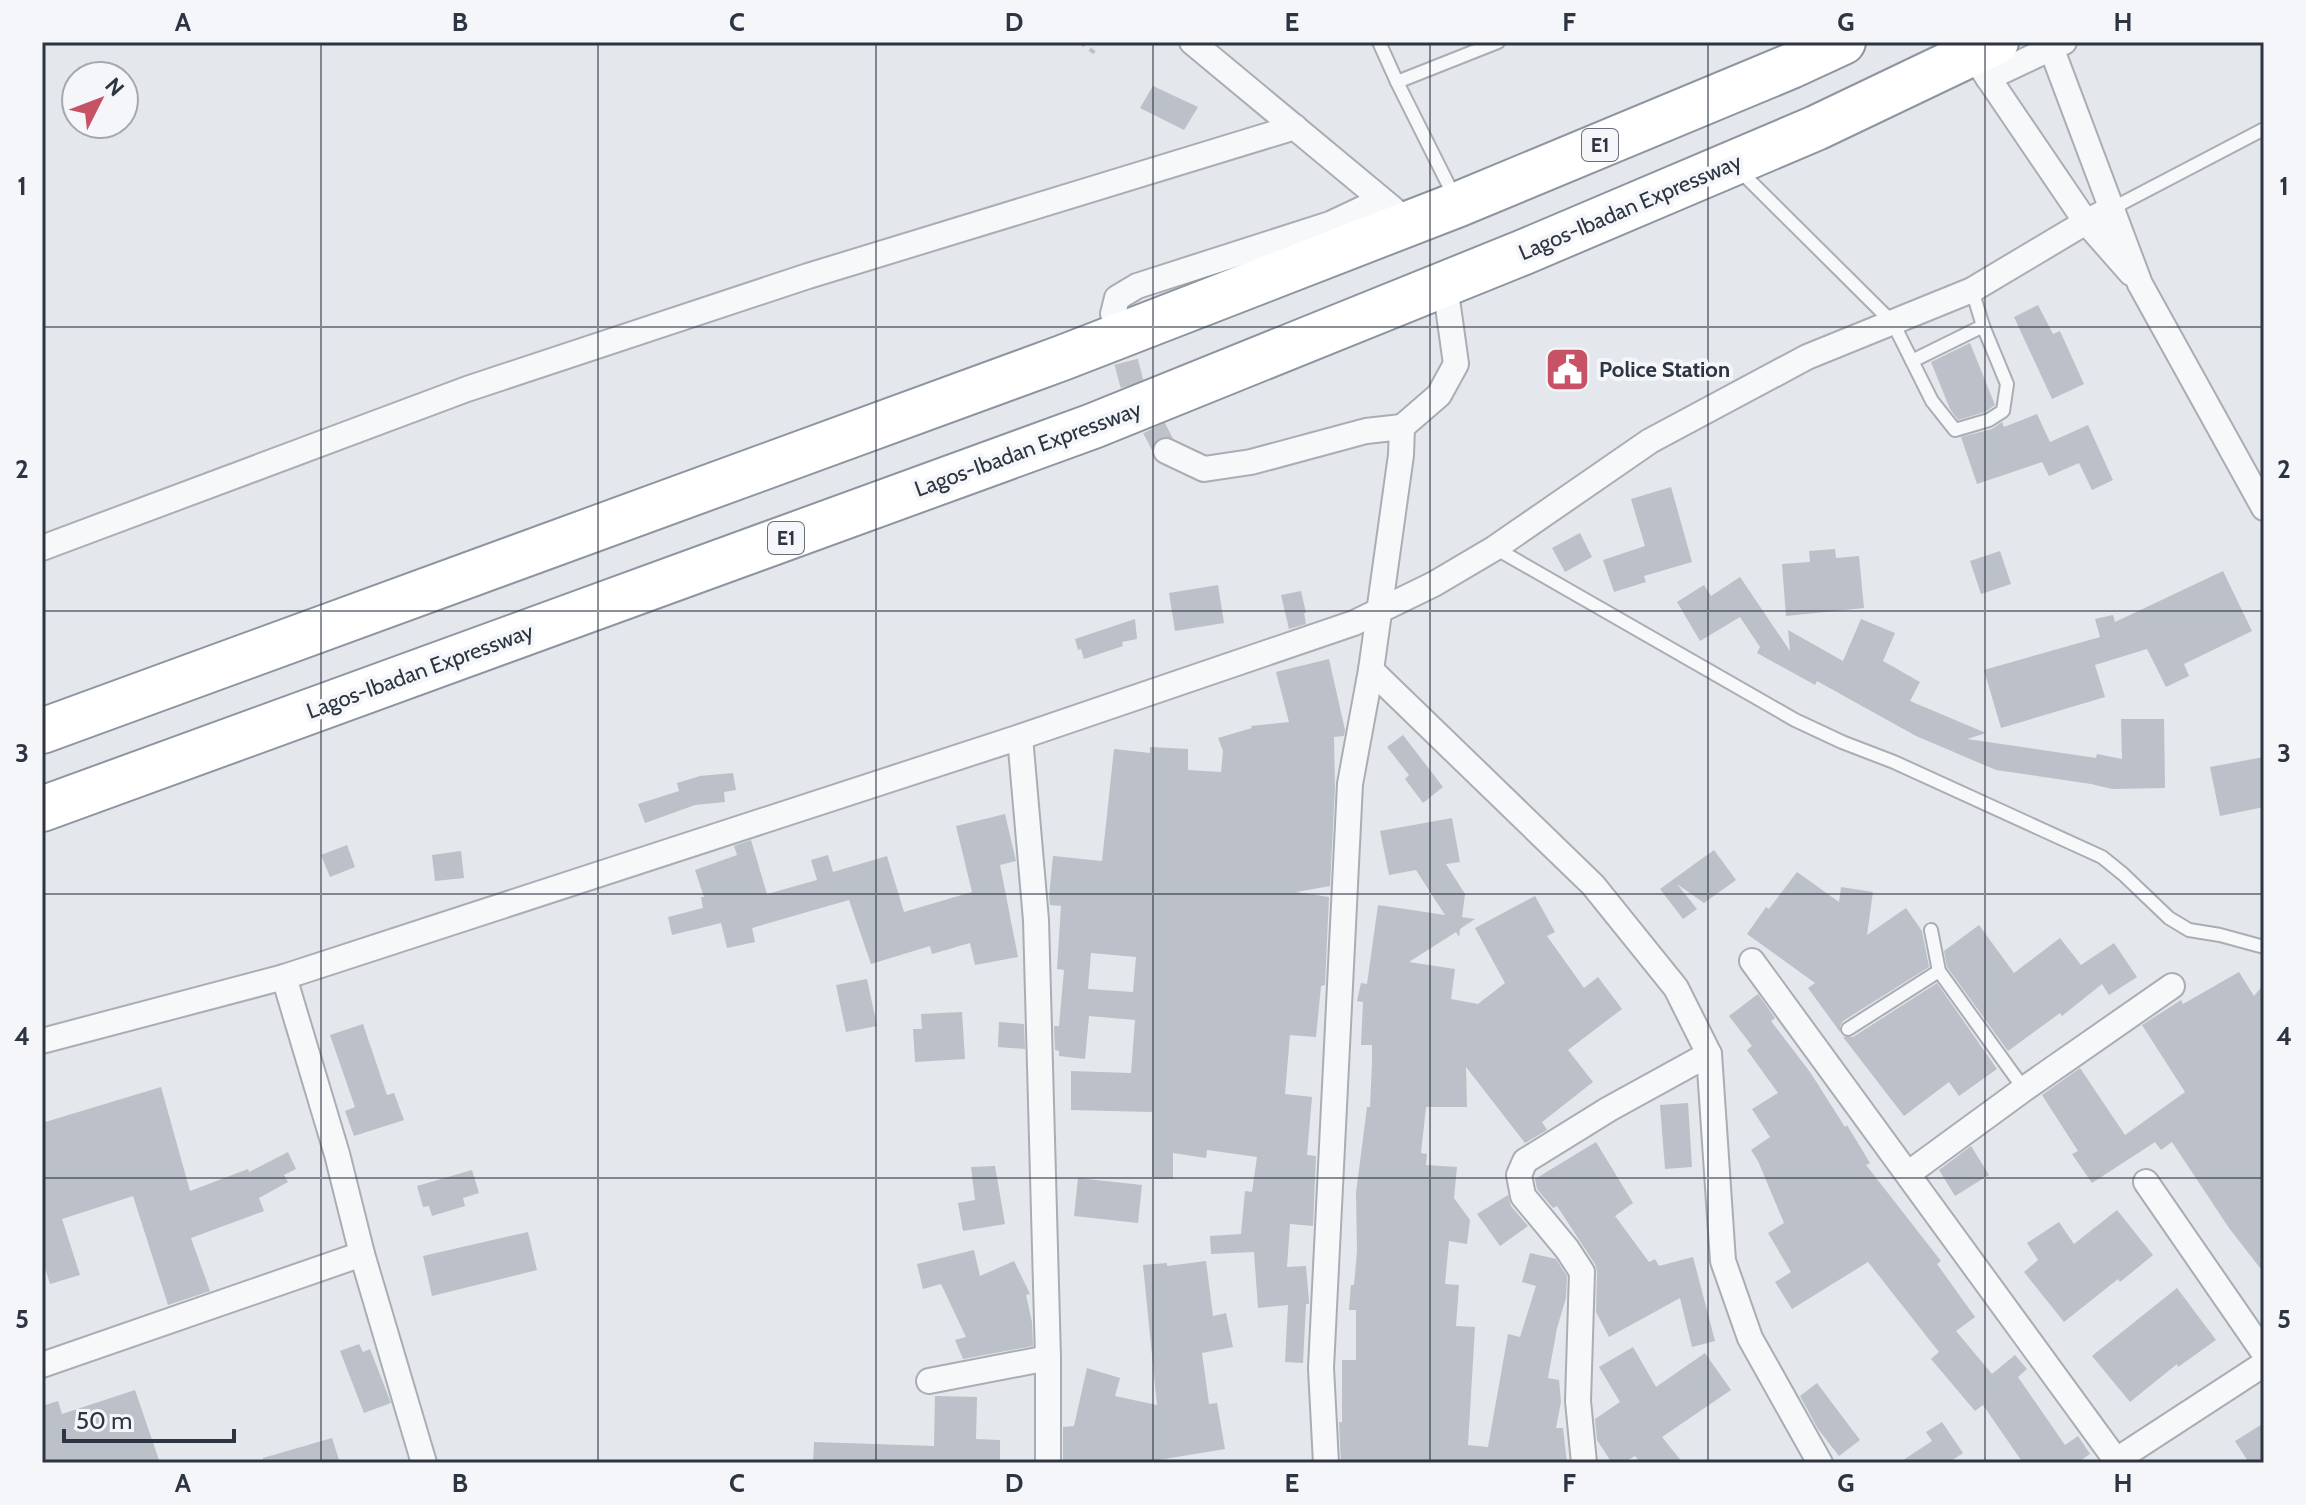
<svg xmlns="http://www.w3.org/2000/svg" width="2306" height="1505" font-family="Cabin,sans-serif">
<style>
.building{fill:#bcc0c8;fill-rule:evenodd}
.lines{fill:none;stroke-linecap:round;stroke-linejoin:round}
.street-tunnel{stroke:#bfc3c9;stroke-width:24;stroke-dasharray:24 12;stroke-linecap:butt}
.lane-casing{stroke:#a9aeb5;stroke-width:16}
.street-casing{stroke:#a9aeb5;stroke-width:28}
.highway-casing{stroke:#8c95a1;stroke-width:48}
.path{stroke:#bec1c7;stroke-width:4;stroke-dasharray:6 6;stroke-linecap:butt}
.lane{stroke:#f7f8fa;stroke-width:12}
.street{stroke:#f7f8fa;stroke-width:24}
.highway{stroke:#fff;stroke-width:44}
.grid{fill:none;stroke:#2d3543;stroke-width:2;stroke-opacity:0.55}
.labels{text-anchor:middle;dominant-baseline:central;stroke-width:8;stroke-linejoin:round;paint-order:stroke}
.shield{fill:#f4f6f9;stroke:#696f7a;stroke-width:2}
.shield-label{font-size:20px;font-weight:bold;fill:#2d3543}
.street-label{font-size:22px;fill:#2d3543;stroke:#f4f6f9}
.poi-label{font-size:22px;font-weight:bold;fill:#2d3543;stroke:#f4f6f9;text-anchor:start}
.neatline{fill:none;stroke:#2d3543;stroke-width:3}
.grid-label{font-size:26px;text-anchor:middle;font-weight:bold;fill:#2d3543}
</style>
<rect width="100%" height="100%" fill="#e4e7eb"/>
<!-- building -->
<g class="building">
<path d="M1153 86 1198 107 1184 130 1140 108Z"/>
<path d="M2038 305 2053 334 2060 331 2084 384 2052 399 2014 317Z"/>
<path d="M1970 343 1995 405 1985 412 1958 420 1950 409 1931 362Z"/>
<path d="M2037 414 2050 442 2088 425 2113 480 2092 490 2079 463 2049 476 2042 462 1977 484 1961 437 1992 429 2002 422 2004 427Z"/>
<path d="M1671 487 1692 562 1644 576 1646 582 1614 592 1603 560 1645 546 1631 499Z"/>
<path d="M1580 533 1592 557 1565 572 1552 548Z"/>
<path d="M1835 549 1836 558 1859 556 1864 608 1786 616 1782 564 1810 562 1809 551Z"/>
<path d="M2000 551 2011 584 1981 594 1970 561Z"/>
<path d="M2223 571 2252 631 2184 664 2189 676 2166 687 2147 649 2095 665 2105 697 2001 728 1984 670 2100 637 2095 619 2113 615 2115 622Z"/>
<path d="M1740 577 1790 651 1788 630 1843 661 1861 619 1895 633 1883 661 1920 682 1910 701 1986 733 1967 739 2096 758 2097 754 2122 759 2121 719H2164L2165 788 2112 789 2091 784 1996 770 1916 736 1817 681 1815 685 1757 653 1760 647 1740 617 1700 641 1677 602 1704 585 1711 596Z"/>
<path d="M1218 585 1224 623 1175 631 1169 593Z"/>
<path d="M1301 591 1306 613H1304L1306 624 1289 629 1281 595Z"/>
<path d="M1135 619 1137 639 1122 642 1123 646 1084 659 1081 649 1078 650 1075 639Z"/>
<path d="M1329 659 1345 730 1344 736 1334 737 1335 787 1330 886 1296 892 1329 897 1325 985 1321 986 1316 1037 1290 1035 1285 1094 1312 1097 1307 1155 1316 1156 1313 1226 1290 1224 1287 1267 1306 1266 1309 1301V1304H1306L1303 1363 1285 1362 1288 1305 1258 1308 1254 1252 1211 1254 1210 1236 1241 1234 1245 1191 1252 1192 1257 1157 1207 1150 1206 1158 1173 1153V1179H1152V1112L1071 1110V1071L1131 1073 1135 1020 1089 1016 1085 1059 1059 1056V1051L1055 1050 1054 1026H1059L1064 970 1057 969 1061 906 1050 905 1049 897 1053 856 1102 861 1114 749 1150 753V747L1188 749V770L1221 772 1223 751 1218 738 1252 728 1251 726 1289 722 1276 672ZM1091 953 1136 957 1133 992 1088 989Z"/>
<path d="M1403 735 1443 787 1423 803 1405 779 1409 775 1387 747Z"/>
<path d="M2264 757V807L2220 816 2210 767Z"/>
<path d="M733 773 736 790 724 792 725 802 695 805 645 823 638 804 679 791 677 783 700 776Z"/>
<path d="M1005 814 1016 861 1000 865 1018 957 975 965 970 943 932 954 930 946 871 964 849 900 752 928 755 942 727 948 721 923 672 935 668 917 703 908 701 897H704L695 870 737 855 734 846 751 840 767 894 817 880 811 860 828 855 833 872 887 856 904 912 972 892 956 826Z"/>
<path d="M1452 818 1460 862 1446 864 1465 894 1462 917 1475 919 1460 929 1459 937 1456 932 1409 962 1455 969 1451 999 1478 1004 1505 983 1475 928 1535 896 1555 932 1547 936 1584 988 1598 977 1622 1009 1568 1050 1593 1082 1542 1122 1547 1130 1525 1143 1466 1067 1467 1107H1426L1421 1153 1427 1154 1426 1165 1457 1167 1454 1198 1470 1220 1467 1244 1449 1241 1445 1284 1459 1285 1456 1326 1475 1327 1468 1445 1488 1447 1508 1334 1520 1337 1536 1286 1522 1282 1530 1253 1556 1259 1567 1276 1566 1298 1557 1328 1548 1378 1559 1380 1561 1402 1556 1428H1563L1567 1463H1341L1339 1422H1342V1360H1356V1310H1349L1351 1285H1354L1357 1251 1356 1193 1367 1107H1370L1372 1063V1045H1361L1363 1002 1357 1001 1361 983 1367 984 1378 905 1445 915 1416 870 1389 875 1380 831Z"/>
<path d="M347 845 355 867 330 877 321 855Z"/>
<path d="M1714 850 1736 880 1704 903 1677 884 1697 909 1683 919 1660 889Z"/>
<path d="M461 851 464 878 435 881 432 855Z"/>
<path d="M1797 872 1839 902 1841 887 1873 892 1867 935 1906 908 1922 931 1929 967 1843 1021 1840 1026V1032L1808 988 1815 983 1747 934 1766 907 1769 909Z"/>
<path d="M1979 925 2014 973 2060 938 2081 965 2114 943 2137 977 2109 995 2102 984 2062 1016 2060 1013 2008 1051 1947 967 1944 951Z"/>
<path d="M2239 972 2254 996 2264 984V1273L2229 1228 2172 1142 2161 1150 2155 1142 2092 1183 2072 1154 2078 1151 2042 1095 2080 1068 2125 1135 2185 1092 2142 1025 2181 1000 2183 1004Z"/>
<path d="M867 979 877 1026 846 1032 836 985Z"/>
<path d="M1937 983 1997 1069 1959 1096 1949 1082 1904 1116 1843 1037H1853Z"/>
<path d="M1758 994 1775 1018 1771 1021 1810 1072 1845 1127 1847 1125 1870 1163 1866 1165 1941 1261 1937 1264 1975 1317 1956 1331 1992 1374 2015 1355 2027 1369 2018 1377 2065 1445 2078 1436 2090 1454 2077 1463H2023L1983 1405 1975 1411 1931 1359 1939 1352 1868 1262 1792 1309 1775 1282 1791 1272 1768 1233 1784 1223 1758 1161 1751 1150 1770 1137 1752 1109 1778 1093 1747 1050 1752 1046 1729 1016Z"/>
<path d="M962 1012 965 1059 915 1062 913 1029H922L921 1014Z"/>
<path d="M999 1022 1024 1024 1025 1049 998 1047Z"/>
<path d="M363 1024 387 1095 394 1093 404 1120 354 1136 345 1111 355 1107 330 1035Z"/>
<path d="M161 1087 190 1191 248 1169 249 1172 288 1152 296 1169 284 1175 288 1182 259 1198 264 1211 191 1238 210 1291 168 1305 133 1196 62 1219 80 1275 50 1284 42 1259V1123Z"/>
<path d="M1688 1103 1692 1167 1665 1169 1660 1105Z"/>
<path d="M1596 1142 1633 1203 1615 1216 1649 1262 1655 1259 1659 1266 1693 1257 1715 1341 1692 1347 1680 1298 1609 1337 1596 1312 1597 1272 1595 1264 1557 1206 1553 1208 1537 1189 1535 1179Z"/>
<path d="M1971 1146 1989 1175 1955 1196 1939 1170Z"/>
<path d="M995 1166 1005 1224 963 1231 958 1203 975 1200 971 1167Z"/>
<path d="M472 1170 479 1193 463 1198 465 1206 432 1216 429 1206 423 1207 417 1186Z"/>
<path d="M1078 1178 1142 1185 1138 1223 1074 1216Z"/>
<path d="M1508 1195 1511 1206 1528 1226 1500 1246 1477 1214Z"/>
<path d="M2117 1210 2153 1255 2120 1282 2118 1279 2064 1322 2024 1272 2038 1260 2027 1243 2059 1222 2074 1244Z"/>
<path d="M528 1232 537 1270 432 1296 423 1256Z"/>
<path d="M974 1250 980 1276 1014 1261 1030 1294 1026 1295 1032 1322 1033 1346 963 1359 955 1340 966 1337 941 1284 923 1289 917 1264Z"/>
<path d="M1206 1261 1213 1316 1226 1313 1233 1347 1202 1353 1209 1404 1217 1403 1225 1449 1140 1463H1063V1427L1074 1426 1087 1368 1120 1378 1115 1396 1157 1405 1143 1265 1167 1263V1266Z"/>
<path d="M2177 1288 2216 1340 2178 1367 2177 1364 2130 1402 2092 1356Z"/>
<path d="M359 1344 363 1352 370 1349 391 1403 364 1413 340 1351Z"/>
<path d="M1633 1347 1656 1387 1705 1353 1731 1390 1662 1437 1683 1463H1641L1635 1456 1623 1463H1612L1597 1440 1595 1419 1620 1402 1599 1367Z"/>
<path d="M1817 1383 1860 1440 1839 1456 1818 1429 1800 1396Z"/>
<path d="M135 1390 160 1463H42V1406L58 1401 62 1414Z"/>
<path d="M935 1396 977 1397 976 1439 1000 1440V1463H813L814 1442 934 1446Z"/>
<path d="M1942 1422 1963 1453 1948 1463H1899L1932 1441 1926 1432Z"/>
<path d="M2264 1423V1463H2249L2235 1441Z"/>
<path d="M332 1438 340 1463H263V1458Z"/>
</g>
<g class="lines">
<!-- street-tunnel -->
<path class="street-tunnel" d="M1117 327 1133 388 1166 451"/>
<defs>
<g id="lane">
<path d="M1379 42 1397 82 1455 198"/>
<path d="M1397 82 1498 42"/>
<path d="M1739 170 1893 323 1932 401 1955 430 1989 420 2003 411 2007 384 1983 326 1972 290"/>
<path d="M2113 208 2264 129"/>
<path d="M1912 361 1983 326"/>
<path d="M1495 548 1795 720 1842 742 1894 762 2102 857 2123 874 2169 918 2189 930 2220 935 2264 947"/>
<path d="M1931 930 1939 971 2024 1089"/>
<path d="M1848 1029 1939 971"/>
</g>
<g id="street">
<path d="M1192 42 1393 209"/>
<path d="M2049 42 2140 284 2264 508"/>
<path d="M1972 54 2086 222 2131 273"/>
<path d="M1988 78 2064 42"/>
<path d="M1113 314 1117 298 1137 286 1330 224 1381 200"/>
<path d="M1166 451 1204 469 1251 462 1366 431 1402 427"/>
<path d="M42 548 467 389 808 276 1295 127"/>
<path d="M1371 670 1593 885 1676 988 1709 1054 1723 1261 1750 1338 1820 1463"/>
<path d="M1020 737 1036 920 1048 1358V1463"/>
<path d="M1752 961 2116 1460"/>
<path d="M284 977 337 1154 362 1254 424 1463"/>
<path d="M42 1041 284 977 1020 737 1354 623 1434 584 1495 548 1650 441 1807 357 1972 290 2086 222 2113 208"/>
<path d="M1909 1173 2024 1089 2172 986"/>
<path d="M2146 1182 2264 1353"/>
<path d="M42 1365 362 1254"/>
<path d="M929 1381 1048 1358"/>
<path d="M1326 1463 1321 1368 1350 784 1371 670 1401 455 1402 427 1439 395 1456 364 1445 285"/>
<path d="M1584 1463 1578 1401 1582 1272 1567 1249 1523 1196 1519 1175 1525 1161 1609 1109 1709 1054"/>
<path d="M2112 1463 2264 1364"/>
</g>
<g id="highway">
<path d="M42 731 1062 358 1459 204 1791 66 1843 42"/>
<path d="M42 809 1093 426 1524 252 1816 128 1996 42"/>
</g>
</defs>
<!-- lane casing -->
<use href="#lane" class="lane-casing"/>
<!-- street casing -->
<use href="#street" class="street-casing"/>
<!-- highway casing -->
<use href="#highway" class="highway-casing"/>
<!-- path -->
<path class="path" d="M1080 42 1099 56"/>
<!-- lane -->
<use href="#lane" class="lane"/>
<!-- street -->
<use href="#street" class="street"/>
<!-- highway -->
<use href="#highway" class="highway"/>
</g>
<!-- grid -->
<path class="grid" d="M321 42V1463M598 42V1463M876 42V1463M1153 42V1463M1430 42V1463M1708 42V1463M1985 42V1463M42 327H2264M42 611H2264M42 894H2264M42 1178H2264"/>
<!-- icons -->
<defs>
<symbol id="civic-square" viewBox="-11 -11 22 22"><rect x="-9" y="-9" width="18" height="18" rx="4" fill="#c75265" stroke="#f4f6f9"/><path d="M-.6-6.5H3V-4.5H.6V-3L4-1V1h2V6H-6V1h2V-1L-.6-3ZM-1.2 2.5V6h2.4V2.5Z" fill="#fff"/></symbol>
</defs>
<g fill-rule="evenodd">
<use href="#civic-square" x="1542" y="344" width="51" height="51"/>
</g>
<g class="labels">
<!-- shield labels -->
<g class="shield">
<rect x="1582" y="129" width="36" height="32" rx="6"/>
<rect x="768" y="522" width="36" height="32" rx="6"/>
</g>
<g class="shield-label">
<text x="1600" y="145">E1</text>
<text x="786" y="538">E1</text>
</g>
<!-- street labels -->
<g class="street-label">
<text transform="translate(1630 207) rotate(-23)">Lagos-Ibadan Expressway</text>
<text transform="translate(1028 449) rotate(-20)">Lagos-Ibadan Expressway</text>
<text transform="translate(420 671) rotate(-20)">Lagos-Ibadan Expressway</text>
</g>
<!-- poi labels -->
<g class="poi-label">
<text x="1599" y="369">Police Station</text>
</g>
</g>
<!-- border -->
<rect width="2306" height="1505" fill="none" stroke="#f4f6f9" stroke-width="88"/>
<!-- north arrow -->
<g transform="translate(100 100) rotate(48)"><circle r="38" fill="#f4f6f9" stroke="#a4a9b0" stroke-width="2"/>
<path d="M0-6L14 30L0 20L-14 30Z" fill="#c75265"/>
<text y="-12" font-size="22" font-weight="bold" text-anchor="middle" fill="#2d3543">N</text>
</g>
<!-- scale -->
<path d="M64 1429v12h170v-12" fill="none" stroke="#2d3543" stroke-width="4"/>
<text x="76" y="1429" font-size="24" fill="#2d3543" stroke="#f4f6f9" stroke-width="6" paint-order="stroke">50 m</text>
<rect x="44" y="44" width="2218" height="1417" class="neatline"/>
<g class="grid-label">
<text x="183" y="31">A</text>
<text x="460" y="31">B</text>
<text x="737" y="31">C</text>
<text x="1014" y="31">D</text>
<text x="1292" y="31">E</text>
<text x="1569" y="31">F</text>
<text x="1846" y="31">G</text>
<text x="2123" y="31">H</text>
<text x="22" y="195">1</text>
<text x="2284" y="195">1</text>
<text x="22" y="478">2</text>
<text x="2284" y="478">2</text>
<text x="22" y="762">3</text>
<text x="2284" y="762">3</text>
<text x="22" y="1045">4</text>
<text x="2284" y="1045">4</text>
<text x="22" y="1328">5</text>
<text x="2284" y="1328">5</text>
<text x="183" y="1492">A</text>
<text x="460" y="1492">B</text>
<text x="737" y="1492">C</text>
<text x="1014" y="1492">D</text>
<text x="1292" y="1492">E</text>
<text x="1569" y="1492">F</text>
<text x="1846" y="1492">G</text>
<text x="2123" y="1492">H</text>
</g>
</svg>
